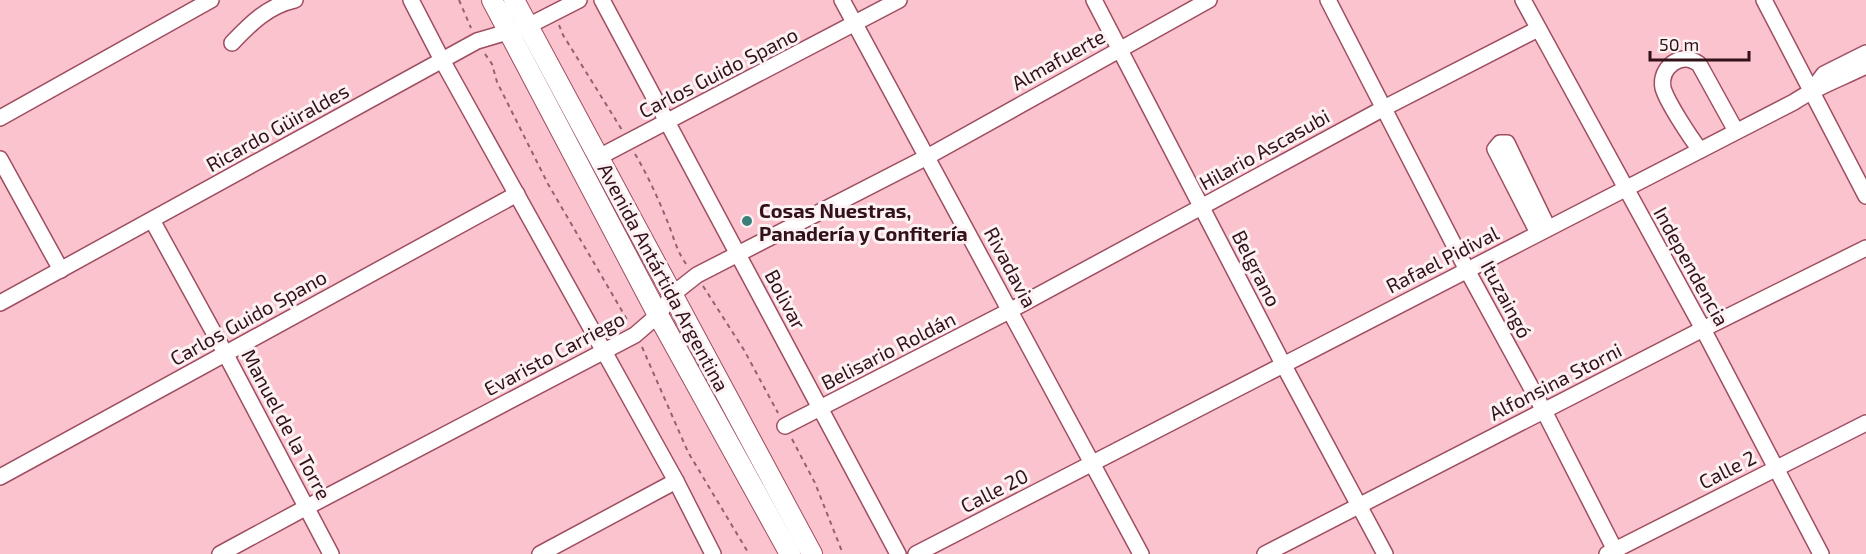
<svg xmlns="http://www.w3.org/2000/svg" width="1866" height="554" font-family="'Exo 2',sans-serif">
<style>
.lines{fill:none;stroke-linecap:round;stroke-linejoin:round}
.minor-casing{stroke:#9f4e61;stroke-width:18}
.major-casing{stroke:#9f4e61;stroke-width:22}
.path{stroke:#90646d;stroke-width:2;stroke-dasharray:4.5 4.5;stroke-linecap:butt}
.minor{stroke:#fff;stroke-width:15}
.major{stroke:#fff;stroke-width:20}
.poi-dot{fill:#39807a;stroke:#fcf2f4;stroke-width:2}
.labels{text-anchor:middle;dominant-baseline:central;stroke-width:6;stroke-linejoin:round;paint-order:stroke}
.street-label{font-size:20px;fill:#321119;stroke:#fcf2f4}
.poi-label{font-size:20px;font-weight:bold;fill:#321119;stroke:#fcf2f4;text-anchor:start}
</style>
<rect width="100%" height="100%" fill="#fbc3cd"/>
<g class="lines">
<defs>
<g id="minor">
<path d="M411 0 442 60 676 481 713 554"/>
<path d="M602 0 898 554"/>
<path d="M842 0 1141 554"/>
<path d="M1094 0 1283 364 1385 554"/>
<path d="M1328 0 1467 270 1544 411 1617 554"/>
<path d="M1523 0 1703 329 1821 554"/>
<path d="M1764 0 1866 196"/>
<path d="M232 43C251 23 268 6 295 0"/>
<path d="M1812 90 1824 74 1866 53"/>
<path d="M0 118 211 0"/>
<path d="M1700 150C1690 137 1667 102 1663 88 1661 78 1665 69 1673 63 1682 57 1690 58 1699 64L1736 131"/>
<path d="M599 157 899 0"/>
<path d="M0 159 61 270"/>
<path d="M152 220 225 353 331 554"/>
<path d="M1538 233 1495 149 1500 143H1507L1548 228"/>
<path d="M0 303 477 41 528 26 579 0"/>
<path d="M785 426 1011 310 1384 108 1538 29"/>
<path d="M0 477 517 194"/>
<path d="M220 554 307 507 635 335 658 315 673 294 697 275 927 157 1209 0"/>
<path d="M540 554 676 481"/>
<path d="M916 554 1794 102C1816 87 1842 78 1866 66"/>
<path d="M1265 554 1703 329 1866 248"/>
<path d="M1607 554 1866 423"/>
</g>
<g id="major">
<path d="M492 0 658 315 790 554"/>
<path d="M514 0 812 554"/>
</g>
</defs>
<!-- minor casing -->
<use href="#minor" class="minor-casing"/>
<!-- major casing -->
<use href="#major" class="major-casing"/>
<!-- path -->
<g class="path">
<path d="M459 0 471 28"/>
<path d="M559 25 563 35 622 130"/>
<path d="M485 54 492 64 497 82 548 184 629 323"/>
<path d="M635 154C647 174 657 196 666 218 673 234 676 251 687 265"/>
<path d="M703 286 744 350 778 413"/>
<path d="M642 347 688 452 749 554"/>
<path d="M792 439 815 483 843 554"/>
</g>
<!-- minor -->
<use href="#minor" class="minor"/>
<!-- major -->
<use href="#major" class="major"/>
</g>
<!-- markers -->
<circle class="poi-dot" cx="747" cy="221" r="6"/>
<g class="labels">
<!-- street labels -->
<g class="street-label">
<text transform="translate(1058 59) rotate(-29)">Almafuerte</text>
<text transform="translate(718 72) rotate(-27)">Carlos Guido Spano</text>
<text transform="translate(277 127) rotate(-29)">Ricardo Güiraldes</text>
<text transform="translate(1264 149) rotate(-29)">Hilario Ascasubi</text>
<text transform="translate(1442 259) rotate(-27)">Rafael Pidival</text>
<text transform="translate(1692 266) rotate(61)">Independencia</text>
<text transform="translate(1011 267) rotate(62)">Rivadavia</text>
<text transform="translate(1257 268) rotate(63)">Belgrano</text>
<text transform="translate(664 277) rotate(62)">Avenida Antártida Argentina</text>
<text transform="translate(786 299) rotate(62)">Bolivar</text>
<text transform="translate(1507 299) rotate(62)">Ituzaingó</text>
<text transform="translate(248 317) rotate(-29)">Carlos Guido Spano</text>
<text transform="translate(888 350) rotate(-27)">Belisario Roldán</text>
<text transform="translate(554 353) rotate(-28)">Evaristo Carriego</text>
<text transform="translate(1555 381) rotate(-27)">Alfonsina Storni</text>
<text transform="translate(287 424) rotate(62)">Manuel de la Torre</text>
<text transform="translate(1727 469) rotate(-27)">Calle 2</text>
<text transform="translate(994 490) rotate(-27)">Calle 20</text>
</g>
<!-- poi labels -->
<g class="poi-label">
<text x="759" y="210">Cosas Nuestras,<tspan x="759" dy="23">Panadería y Confitería</tspan></text>
</g>
</g>
<!-- scale -->
<path d="M1650 51v9h99v-9" fill="none" stroke="#321119" stroke-width="3"/>
<text x="1659" y="51" font-size="18" fill="#321119" stroke="#fcf2f4" stroke-width="4.5" paint-order="stroke">50 m</text>
</svg>
